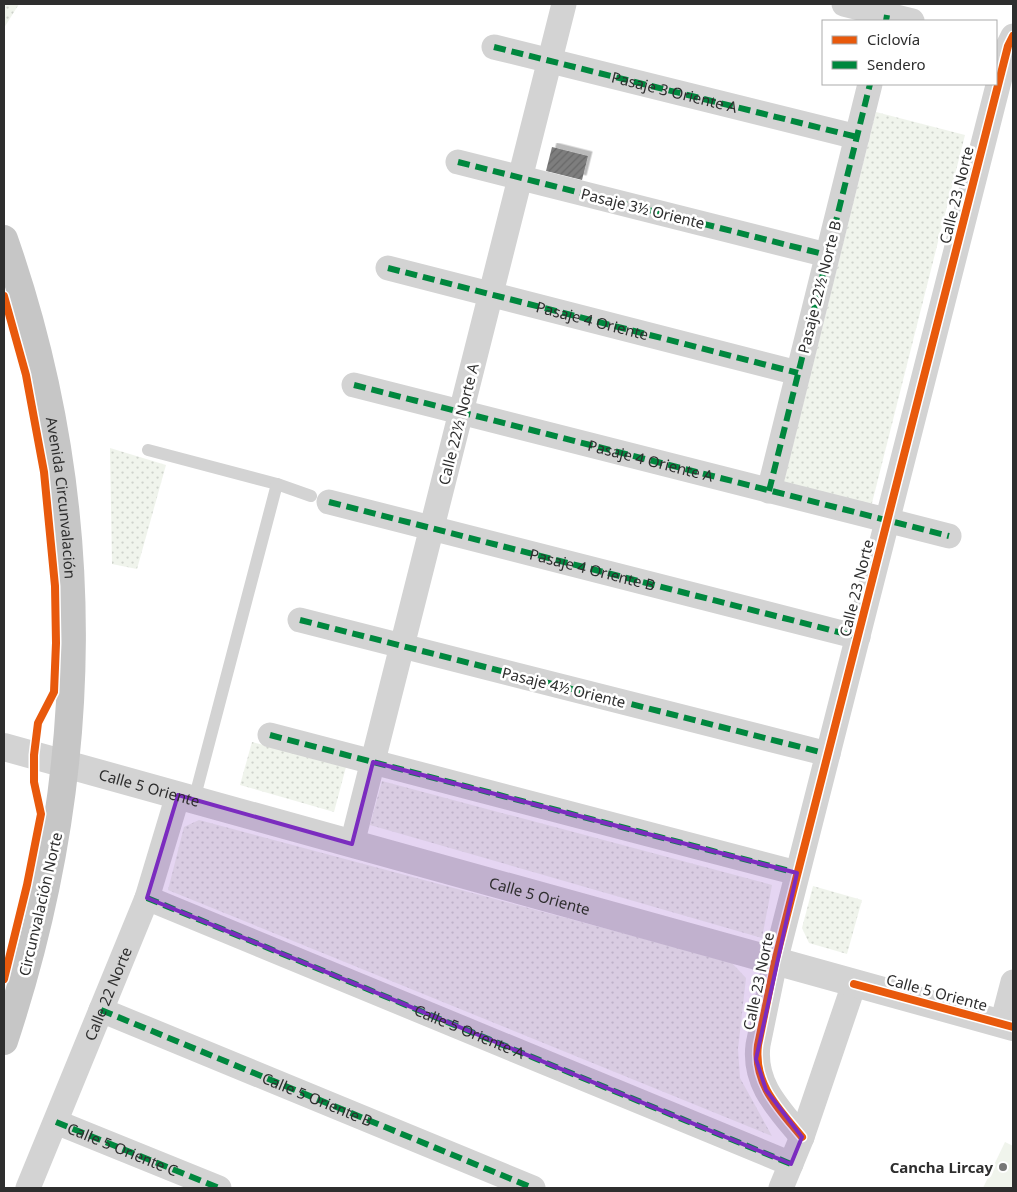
<svg xmlns="http://www.w3.org/2000/svg" width="1017" height="1192" font-family="'Noto Sans',sans-serif">
<style>
.green{fill:#f0f4ec}
.park{fill:url(#park-dots)}
.building{fill:url(#building-hatch);filter:url(#shadow)}
.lines{fill:none;stroke-linecap:round;stroke-linejoin:round}
.service{stroke:#d3d3d3;stroke-width:12}
.minor{stroke:#d3d3d3;stroke-width:25}
.tertiary{stroke:#d3d3d3;stroke-width:28}
.primary{stroke:#c6c6c6;stroke-width:28}
.quiet{stroke:#00873e;stroke-width:6;stroke-dasharray:12 6;stroke-linecap:butt}
.cycleway-casing{stroke:#fff;stroke-width:11}
.cycleway{stroke:#e8590c;stroke-width:8}
.marked{fill:#7b2cbf;fill-opacity:0.2;stroke:#7b2cbf;stroke-width:4;stroke-linejoin:round}
.poi-dot{fill:#777;stroke:#fff;stroke-width:2}
.labels{text-anchor:middle;dominant-baseline:central;stroke-width:5;stroke-linejoin:round;paint-order:stroke}
.street-label{font-size:15px;fill:#2e2e2e;stroke:#fff}
.poi-label{font-size:15px;font-weight:bold;fill:#2e2e2e;stroke:#fff;text-anchor:end}
</style>
<defs>
<pattern id="park-dots" width="8" height="8" patternUnits="userSpaceOnUse" patternTransform="scale(1.25)"><rect width="8" height="8" fill="#f0f4ec"/><path d="M2 2h.1M6 6h.1" fill="none" stroke="#ced2cb" stroke-width="1.8" stroke-linecap="round"/></pattern>
<pattern id="building-hatch" width="6" height="6" patternUnits="userSpaceOnUse" patternTransform="scale(1.25)"><rect width="6" height="6" fill="#7e7e7e"/><path d="M-1 1l2-2M0 6l6-6M5 7l2-2" fill="none" stroke="#686868"/></pattern>
<filter id="shadow"><feDropShadow dx="4.5" dy="-4.5" stdDeviation="0" flood-color="#0004"/></filter>
</defs>
<rect width="100%" height="100%" fill="#fff"/>
<!-- green -->
<path class="green" d="M1005 1142 1013 1146V1188H983Z"/>
<!-- park -->
<g class="park">
<path d="M4 4H19L4 28Z"/>
<path d="M876 112 965 135 871 507 783 485Z"/>
<path d="M110 448 166 465 137 569 112 564Z"/>
<path d="M252 742 346 767 334 812 240 785Z"/>
<path d="M382 781 772 885 762 938 370 825Z"/>
<path d="M199 820 731 962 746 978 738 1049 740 1078 772 1136 168 890 184 827Z"/>
<path d="M813 886 862 900 847 954 809 943 802 928Z"/>
</g>
<!-- building -->
<path class="building" d="M552 147 588 156 582 180 546 171Z"/>
<g class="lines">
<!-- service -->
<g class="service">
<path d="M148 450 277 484 311 496"/>
<path d="M194 800 277 484"/>
</g>
<!-- minor -->
<g class="minor">
<path d="M844 4 912 21"/>
<path id="s1" d="M494 47 857 137"/>
<path d="M458 162 827 255"/>
<path id="s2" d="M388 268 798 373"/>
<path id="s3" d="M354 385 949 536"/>
<path d="M769 491 870 84"/>
<path d="M329 502 858 637"/>
<path d="M300 620 828 754"/>
<path d="M270 735 797 873"/>
<path d="M352 844 564 4"/>
<path id="s4" d="M147 898 791 1164"/>
<path d="M101 1010 533 1188"/>
<path d="M1002 1024 1013 982"/>
<path id="s5" d="M56 1122 219 1188"/>
<path d="M802 1137C779 1109 753 1084 758 1045L775 962 1008 46 1013 36"/>
<path id="s6" d="M28 1188 147 898 178 795"/>
<path d="M781 1188 802 1137 854 984"/>
</g>
<!-- tertiary -->
<path class="tertiary" id="s7" d="M4 747 1013 1027"/>
<!-- primary -->
<path class="primary" id="s8" d="M4 239C97 505 92 776 4 1041"/>
<!-- quiet -->
<g class="quiet">
<path d="M886 21 887 15"/>
<path d="M494 47 857 137"/>
<path d="M458 162 827 255"/>
<path d="M388 268 798 373"/>
<path d="M354 385 949 536"/>
<path d="M769 491 870 84"/>
<path id="s9" d="M329 502 858 637"/>
<path d="M300 620 828 754"/>
<path d="M270 735 797 873"/>
<path d="M147 898 791 1164"/>
<path id="s10" d="M101 1010 533 1188"/>
<path d="M56 1122 219 1188"/>
</g>
<defs>
<g id="cycleway">
<path d="M4 296 26 375 44 472 55 586 56 643 54 692 38 723 34 755V782L41 814 27 885 4 979"/>
<path d="M854 984 1013 1027"/>
<path d="M802 1137C779 1109 753 1084 758 1045L775 962 1008 46 1013 36"/>
</g>
</defs>
<!-- cycleway casing -->
<use href="#cycleway" class="cycleway-casing"/>
<!-- cycleway -->
<use href="#cycleway" class="cycleway"/>
</g>
<!-- marked area -->
<path class="marked" d="M373 762 797 873 756 1059 766 1090 802 1137 791 1164 147 898 178 795 352 844Z"/>
<!-- markers -->
<circle class="poi-dot" cx="1003" cy="1167" r="5"/>
<g class="labels">
<!-- street labels -->
<g class="street-label">
<text stroke="none"><textPath href="#s1" startOffset="186">Pasaje 3 Oriente A</textPath></text>
<text transform="translate(956 195) rotate(-76)">Calle 23 Norte</text>
<text transform="translate(643 208) rotate(14)">Pasaje 3½ Oriente</text>
<text transform="translate(819 287) rotate(-76)">Pasaje 22½ Norte B</text>
<text stroke="none"><textPath href="#s2" startOffset="211">Pasaje 4 Oriente</textPath></text>
<text transform="translate(458 424) rotate(-76)">Calle 22½ Norte A</text>
<text stroke="none"><textPath href="#s3" startOffset="306">Pasaje 4 Oriente A</textPath></text>
<text stroke="none"><textPath href="#s8" startOffset="266">Avenida Circunvalación</textPath></text>
<text stroke="none"><textPath href="#s9" startOffset="272">Pasaje 4 Oriente B</textPath></text>
<text transform="translate(856 588) rotate(-76)">Calle 23 Norte</text>
<text transform="translate(564 687) rotate(14)">Pasaje 4½ Oriente</text>
<text stroke="none"><textPath href="#s7" startOffset="151">Calle 5 Oriente</textPath></text>
<text stroke="none"><textPath href="#s7" startOffset="556">Calle 5 Oriente</textPath></text>
<text transform="translate(40 904) rotate(-77)">Circunvalación Norte</text>
<text transform="translate(758 981) rotate(-78)">Calle 23 Norte</text>
<text transform="translate(937 992) rotate(15)">Calle 5 Oriente</text>
<text stroke="none"><textPath href="#s6" startOffset="210">Calle 22 Norte</textPath></text>
<text stroke="none"><textPath href="#s4" startOffset="349">Calle 5 Oriente A</textPath></text>
<text stroke="none"><textPath href="#s10" startOffset="234">Calle 5 Oriente B</textPath></text>
<text stroke="none"><textPath href="#s5" startOffset="72">Calle 5 Oriente C</textPath></text>
</g>
<!-- poi labels -->
<g class="poi-label">
<text x="993" y="1167">Cancha Lircay</text>
</g>
</g>
<!-- border -->
<rect width="1017" height="1192" fill="none" stroke="#2e2e2e" stroke-width="10"/>
<!-- legend -->
<rect x="822" y="20" width="175" height="65" fill="#ffffff" stroke="#ababab"/>
<rect x="832" y="36" width="25" height="8" fill="#e8590c" stroke="#ababab"/>
<text x="867" y="45" font-size="15" fill="#2e2e2e">Ciclovía</text>
<rect x="832" y="61" width="25" height="8" fill="#00873e" stroke="#ababab"/>
<text x="867" y="70" font-size="15" fill="#2e2e2e">Sendero</text>
</svg>
